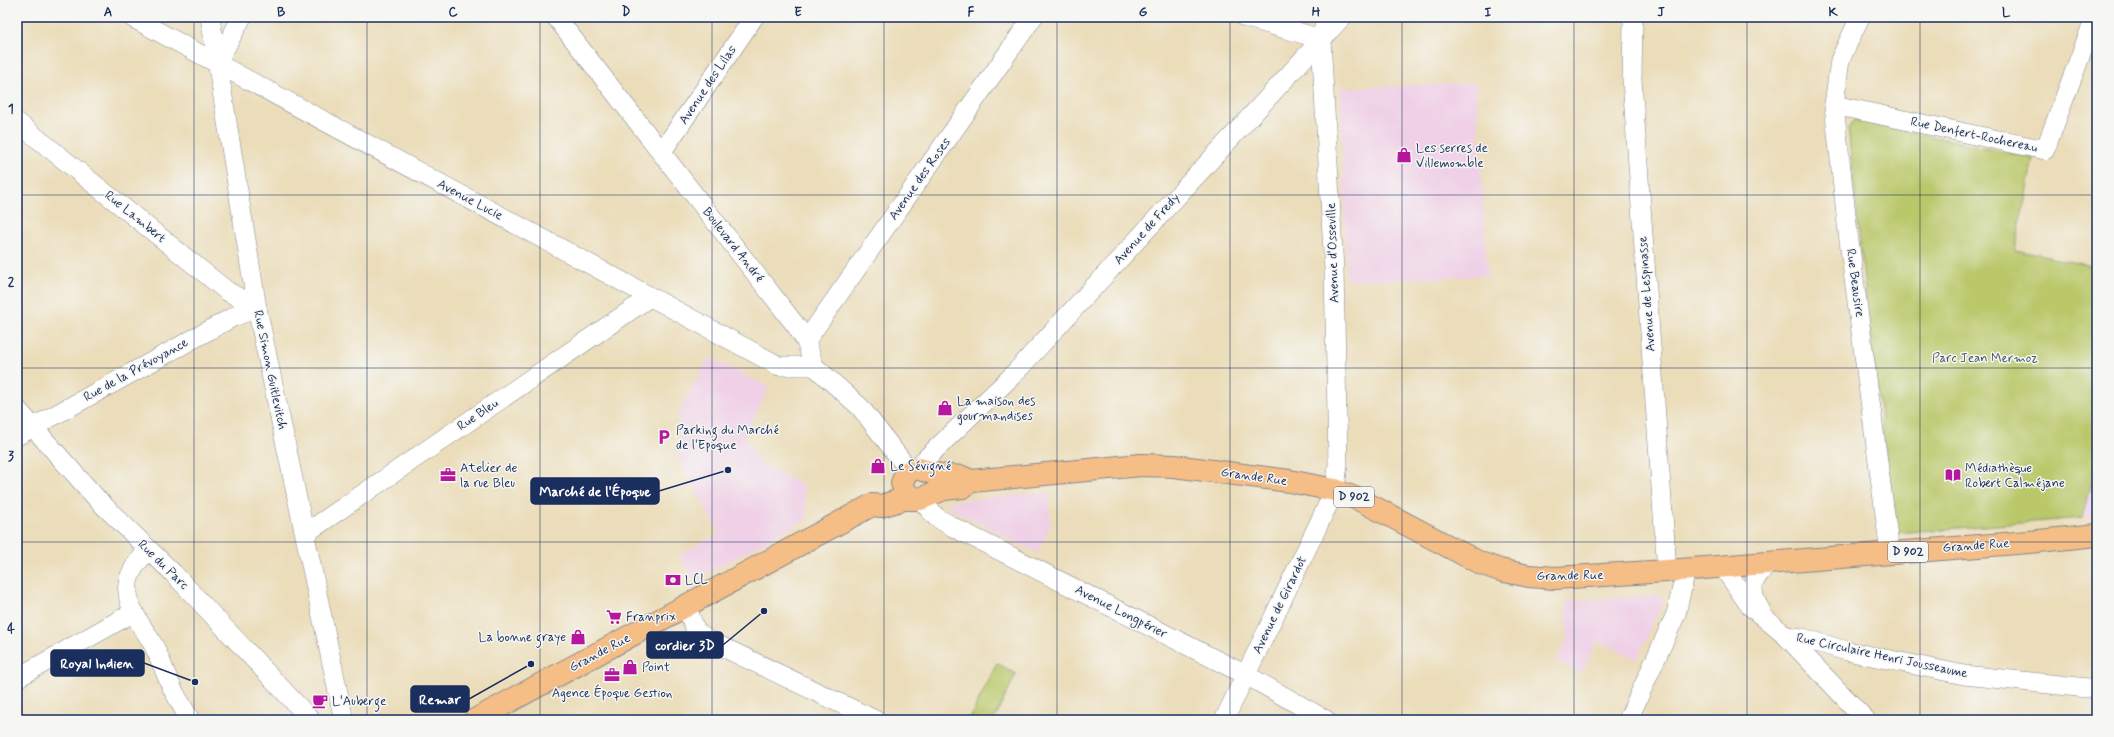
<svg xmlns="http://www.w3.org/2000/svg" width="2114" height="737" font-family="Mynerve,sans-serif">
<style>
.built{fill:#efd0e6}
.green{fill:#bac86a;stroke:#6a7c64}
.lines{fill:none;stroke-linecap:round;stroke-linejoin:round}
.minor-casing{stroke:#83868c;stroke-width:20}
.major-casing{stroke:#83868c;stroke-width:24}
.minor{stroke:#fff;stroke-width:19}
.major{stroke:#f6be87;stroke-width:22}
.grid{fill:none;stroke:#1b2f5e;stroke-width:1;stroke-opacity:0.55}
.labels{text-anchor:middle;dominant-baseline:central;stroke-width:3;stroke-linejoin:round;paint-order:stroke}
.shield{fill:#f6f6f2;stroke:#5d6b8a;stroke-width:1}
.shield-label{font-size:12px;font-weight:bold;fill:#1b2f5e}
.street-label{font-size:13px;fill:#1b2f5e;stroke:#f6f6f2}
.poi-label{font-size:13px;fill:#1b2f5e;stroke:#f6f6f2;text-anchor:start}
.park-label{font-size:13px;fill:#435561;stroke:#f6f6f2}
.leader{fill:none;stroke:#1b2f5e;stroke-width:1.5}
.callout-dot{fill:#1b2f5e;stroke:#f6f6f2;stroke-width:1.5}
.callout{fill:#1b2f5e;stroke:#1b2f5e;stroke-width:1.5}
.callout-label{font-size:14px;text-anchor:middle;font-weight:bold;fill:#fff}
.neatline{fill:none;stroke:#1b2f5e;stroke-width:1.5}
.grid-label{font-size:13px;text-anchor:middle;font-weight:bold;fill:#1b2f5e}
</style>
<rect width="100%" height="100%" fill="#f6f6f2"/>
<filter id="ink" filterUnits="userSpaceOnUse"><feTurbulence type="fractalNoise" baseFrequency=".025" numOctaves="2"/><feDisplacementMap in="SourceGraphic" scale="8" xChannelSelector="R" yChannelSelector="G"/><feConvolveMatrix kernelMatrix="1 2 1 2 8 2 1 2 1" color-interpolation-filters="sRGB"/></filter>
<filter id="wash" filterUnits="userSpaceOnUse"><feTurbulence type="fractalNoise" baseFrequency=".012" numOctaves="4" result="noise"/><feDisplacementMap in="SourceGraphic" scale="16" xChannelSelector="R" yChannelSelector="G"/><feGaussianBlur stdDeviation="0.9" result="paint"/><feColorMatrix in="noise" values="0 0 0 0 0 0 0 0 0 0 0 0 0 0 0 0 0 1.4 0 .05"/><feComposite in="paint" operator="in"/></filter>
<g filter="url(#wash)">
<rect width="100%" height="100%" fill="#ebddba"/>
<!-- built -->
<g class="built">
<path d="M1476 83 1488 276 1347 281 1340 88Z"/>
<path d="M709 357 769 387 744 436 760 464 804 485 807 519 694 580 679 555 719 533 679 459V411Z"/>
<path d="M2097 460V516L2083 518Z"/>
<path d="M1048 492 1051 525 1037 553 949 508 948 502Z"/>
<path d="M1659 595 1664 599 1637 659 1597 641 1582 673 1555 661 1568 638 1566 601Z"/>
</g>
<!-- green -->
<g class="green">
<path d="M1855 120 2033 158 2015 250 2097 267V461L2083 518 1896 533 1868 318 1848 128Z"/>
<path d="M997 663 1016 674 994 720H969Z"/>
</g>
</g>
<g filter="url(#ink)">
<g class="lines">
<defs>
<g id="minor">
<path d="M131 17 779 366H814"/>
<path d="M210 17 257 308 343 716 341 720"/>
<path d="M556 17 797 327 806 341 814 366 860 407 909 470"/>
<path d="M1244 17 1321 39"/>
<path d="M1633 17 1632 80 1667 571"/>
<path d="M1860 17 1840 60 1834 105 1848 233 1890 553"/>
<path d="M217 63 242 17"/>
<path d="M1834 105 2045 150 2095 17"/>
<path d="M17 122 227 291 257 308"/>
<path d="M661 153 754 17"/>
<path d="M806 341 1033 17"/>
<path d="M17 409 98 500 173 573 311 720"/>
<path d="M17 436 233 317 257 308"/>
<path d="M916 468 1012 376 1342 17"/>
<path d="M920 499 936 517 951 526 1246 675 1326 720"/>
<path d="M306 533 650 297"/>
<path d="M148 551C137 561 125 577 128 593 130 613 146 631 155 648 161 661 166 675 172 688 178 699 184 709 190 720"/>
<path d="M1723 567 1750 606 1786 636 1866 720"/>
<path d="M686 606 696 631 706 639 875 720"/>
<path d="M1761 611C1747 588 1752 578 1771 562"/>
<path d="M1786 636 1802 638 1847 651 1964 675 2097 689"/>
<path d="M17 678 134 612"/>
<path d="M1224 720 1335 490 1338 464 1334 270 1321 39 1327 17"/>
<path d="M1628 720 1676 614 1686 570"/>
</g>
<g id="major">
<path d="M915 499 906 493 902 483 906 473 916 468 940 475 962 477 971 481 1141 465 1174 466 1289 481 1335 490 1362 501 1480 563 1500 570 1529 576 1555 578 1667 571 2029 542 2097 535"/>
<path d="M475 720 872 505 881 506 904 499H920L944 489 963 487 968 483"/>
</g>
</defs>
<!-- minor casing -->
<use href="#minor" class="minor-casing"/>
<!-- major casing -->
<use href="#major" class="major-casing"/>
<!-- minor -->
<use href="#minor" class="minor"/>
<!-- major -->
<use href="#major" class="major"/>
</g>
</g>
<!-- grid -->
<path class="grid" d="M194 17V720M367 17V720M540 17V720M712 17V720M884 17V720M1057 17V720M1230 17V720M1402 17V720M1574 17V720M1747 17V720M1920 17V720M17 195H2097M17 368H2097M17 542H2097"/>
<!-- icons -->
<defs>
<symbol id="shop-bare" viewBox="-9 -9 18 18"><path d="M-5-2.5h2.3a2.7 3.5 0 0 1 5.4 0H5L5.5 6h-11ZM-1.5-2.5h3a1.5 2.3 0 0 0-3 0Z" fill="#b5179e" stroke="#f6f6f2" stroke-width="2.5" paint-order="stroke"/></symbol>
<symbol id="parking-bare" viewBox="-9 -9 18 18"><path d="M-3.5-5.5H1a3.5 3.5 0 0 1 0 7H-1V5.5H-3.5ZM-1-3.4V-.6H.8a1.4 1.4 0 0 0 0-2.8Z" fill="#b5179e" stroke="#f6f6f2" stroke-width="2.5" paint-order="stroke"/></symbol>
<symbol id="office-bare" viewBox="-9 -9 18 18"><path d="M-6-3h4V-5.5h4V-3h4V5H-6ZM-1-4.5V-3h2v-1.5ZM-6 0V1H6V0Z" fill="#b5179e" stroke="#f6f6f2" stroke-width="2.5" paint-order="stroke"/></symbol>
<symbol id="library-bare" viewBox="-9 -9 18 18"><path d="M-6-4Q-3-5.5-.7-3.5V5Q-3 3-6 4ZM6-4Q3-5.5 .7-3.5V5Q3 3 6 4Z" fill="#b5179e" stroke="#f6f6f2" stroke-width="2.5" paint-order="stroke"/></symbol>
<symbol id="bank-bare" viewBox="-9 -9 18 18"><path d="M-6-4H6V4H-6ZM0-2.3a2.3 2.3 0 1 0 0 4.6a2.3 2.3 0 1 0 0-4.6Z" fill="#b5179e" stroke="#f6f6f2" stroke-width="2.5" paint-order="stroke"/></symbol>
<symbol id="supermarket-bare" viewBox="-9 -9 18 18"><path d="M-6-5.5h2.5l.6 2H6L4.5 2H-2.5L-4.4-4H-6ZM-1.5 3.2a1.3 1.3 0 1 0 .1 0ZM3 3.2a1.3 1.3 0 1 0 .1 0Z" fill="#b5179e" stroke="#f6f6f2" stroke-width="2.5" paint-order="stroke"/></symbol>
<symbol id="cafe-bare" viewBox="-9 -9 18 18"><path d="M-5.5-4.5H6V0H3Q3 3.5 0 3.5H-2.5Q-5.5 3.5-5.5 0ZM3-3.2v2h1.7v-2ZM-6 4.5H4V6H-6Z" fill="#b5179e" stroke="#f6f6f2" stroke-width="2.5" paint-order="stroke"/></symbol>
</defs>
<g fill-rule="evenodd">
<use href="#shop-bare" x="1393" y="144" width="22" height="22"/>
<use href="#shop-bare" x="934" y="397" width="22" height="22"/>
<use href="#parking-bare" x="653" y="426" width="22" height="22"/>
<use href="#shop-bare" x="867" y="455" width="22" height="22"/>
<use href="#office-bare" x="437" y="464" width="22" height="22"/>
<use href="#library-bare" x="1942" y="464" width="22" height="22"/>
<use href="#bank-bare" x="662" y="569" width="22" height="22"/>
<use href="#supermarket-bare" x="603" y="606" width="22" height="22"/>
<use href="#shop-bare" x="567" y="626" width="22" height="22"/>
<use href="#shop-bare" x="619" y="656" width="22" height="22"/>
<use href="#office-bare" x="601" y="664" width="22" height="22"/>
<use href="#cafe-bare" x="309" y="690" width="22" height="22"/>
</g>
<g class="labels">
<!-- shield labels -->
<g class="shield">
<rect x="1334" y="487" width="40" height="20" rx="3"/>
<rect x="1888" y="542" width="40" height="20" rx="3"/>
</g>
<g class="shield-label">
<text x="1354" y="497">D 902</text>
<text x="1908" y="552">D 902</text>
</g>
<!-- street labels -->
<g class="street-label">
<text transform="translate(708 85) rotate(-56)">Avenue des Lilas</text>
<text transform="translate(1974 135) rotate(12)">Rue Denfert-Rochereau</text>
<text transform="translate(920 179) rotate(-55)">Avenue des Roses</text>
<text transform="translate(470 200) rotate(28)">Avenue Lucie</text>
<text transform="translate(135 217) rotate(39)">Rue Lambert</text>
<text transform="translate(1147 229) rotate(-48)">Avenue de Fredy</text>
<text transform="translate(733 245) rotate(52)">Boulevard André</text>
<text transform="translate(1333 253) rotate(-92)">Avenue d'Osseville</text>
<text transform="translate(1855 283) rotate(82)">Rue Beausire</text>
<text transform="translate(1647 294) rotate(-94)">Avenue de Lespinasse</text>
<text transform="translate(136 370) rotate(-29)">Rue de la Prévoyance</text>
<text transform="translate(270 370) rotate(78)">Rue Simon Guitlevitch</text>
<text transform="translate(478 415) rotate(-34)">Rue Bleu</text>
<text transform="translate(1254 477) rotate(8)">Grande Rue</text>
<text transform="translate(1976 546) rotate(-4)">Grande Rue</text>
<text transform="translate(163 565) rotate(44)">Rue du Parc</text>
<text transform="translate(1570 576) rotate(-1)">Grande Rue</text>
<text transform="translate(1280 605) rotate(-64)">Avenue de Girardot</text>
<text transform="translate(1121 612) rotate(27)">Avenue Longpérier</text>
<text transform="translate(600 653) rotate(-28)">Grande Rue</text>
<text transform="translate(1882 656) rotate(12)">Rue Circulaire Henri Jousseaume</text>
</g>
<!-- poi labels -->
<g class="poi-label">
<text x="1416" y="148">Les serres de<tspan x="1416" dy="15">Villemomble</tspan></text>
<text x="957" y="401">La maison des<tspan x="957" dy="15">gourmandises</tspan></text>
<text x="676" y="430">Parking du Marché<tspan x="676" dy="15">de l'Epoque</tspan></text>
<text x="890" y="466">Le Sévigné</text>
<text x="460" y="468">Atelier de<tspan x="460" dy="15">la rue Bleu</tspan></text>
<text x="1965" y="468">Médiathèque<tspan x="1965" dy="15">Robert Calméjane</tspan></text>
<text x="685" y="580">LCL</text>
<text x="626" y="617">Franprix</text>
<text x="566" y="637" text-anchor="end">La bonne graye</text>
<text x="642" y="667">Point</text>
<text x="612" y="693" text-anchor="middle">Agence Époque Gestion</text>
<text x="332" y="701">L'Auberge</text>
</g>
<!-- park labels -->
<g class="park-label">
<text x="1985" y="358">Parc Jean Mermoz</text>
</g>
</g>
<!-- callouts -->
<path class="leader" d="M728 470L659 491M764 611L723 645M195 682L144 663M531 664L469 699"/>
<g class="callout-dot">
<circle cx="728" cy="470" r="4"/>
<circle cx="764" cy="611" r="4"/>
<circle cx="195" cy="682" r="4"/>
<circle cx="531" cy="664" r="4"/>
</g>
<g class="callout">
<rect x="531" y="478" width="128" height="26" rx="4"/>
<rect x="647" y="632" width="76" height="26" rx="4"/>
<rect x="51" y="650" width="93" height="26" rx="4"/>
<rect x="411" y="686" width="58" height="26" rx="4"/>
</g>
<g class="callout-label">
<text x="595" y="496">Marché de l'Époque</text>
<text x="685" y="650">cordier 3D</text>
<text x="97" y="668">Royal Indien</text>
<text x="440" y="704">Remar</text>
</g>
<!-- margin -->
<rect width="2114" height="737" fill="none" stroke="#f6f6f2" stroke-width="44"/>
<rect x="22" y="22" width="2070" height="693" class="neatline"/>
<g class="grid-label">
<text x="108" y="16">A</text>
<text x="281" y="16">B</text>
<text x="453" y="16">C</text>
<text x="626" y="16">D</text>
<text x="798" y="16">E</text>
<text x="971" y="16">F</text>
<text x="1143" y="16">G</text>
<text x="1316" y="16">H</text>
<text x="1488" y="16">I</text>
<text x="1661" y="16">J</text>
<text x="1833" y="16">K</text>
<text x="2006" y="16">L</text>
<text x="11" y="113">1</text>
<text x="11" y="286">2</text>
<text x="11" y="460">3</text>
<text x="11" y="633">4</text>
</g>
</svg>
